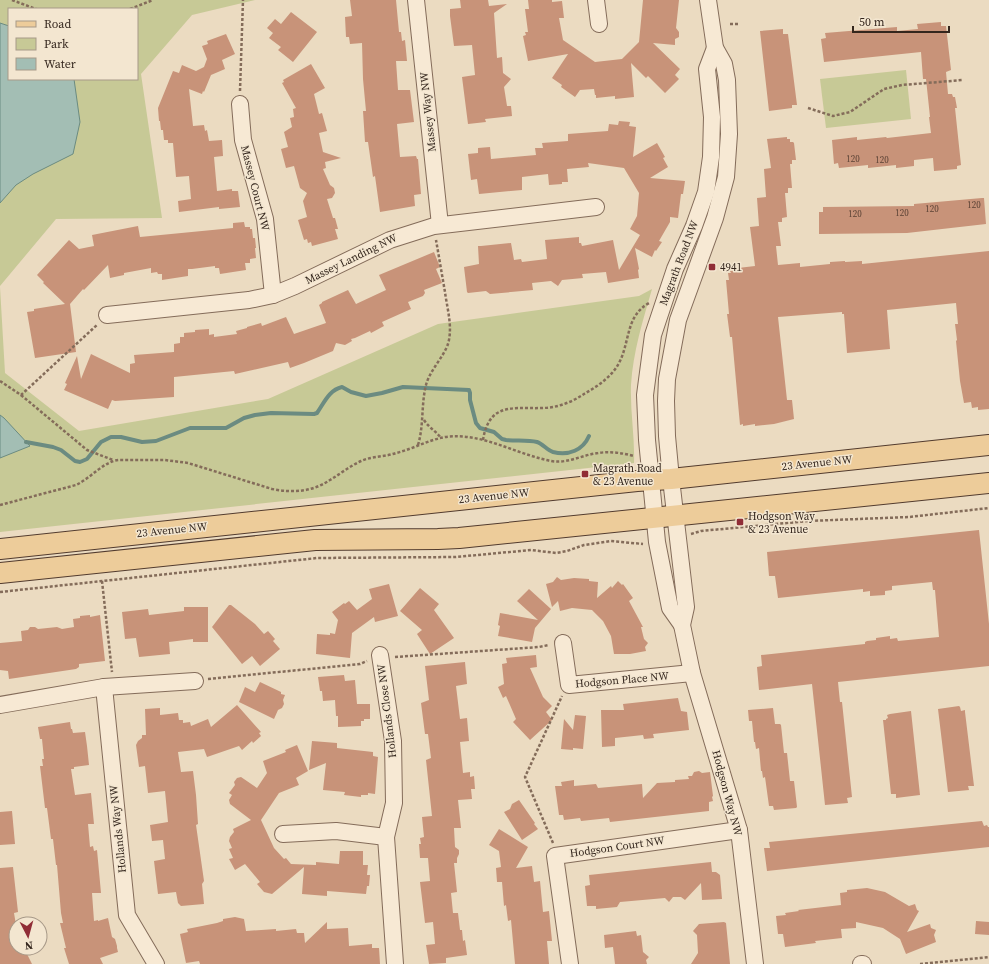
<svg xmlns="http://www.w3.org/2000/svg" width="989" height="964" font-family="'Source Serif 4',serif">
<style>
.green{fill:#c7c996;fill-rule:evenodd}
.water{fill:#a3beb4;stroke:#6b8b81}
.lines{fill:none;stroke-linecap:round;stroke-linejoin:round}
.stream{stroke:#6b8b81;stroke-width:4}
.building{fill:#c89379}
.minor-casing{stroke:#846c5a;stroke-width:18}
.major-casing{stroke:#523b2e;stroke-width:22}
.path{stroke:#846c5a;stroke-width:2.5;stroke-dasharray:3 2;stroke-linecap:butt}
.minor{stroke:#f7e9d4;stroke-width:16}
.major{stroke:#edcc9a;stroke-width:20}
.poi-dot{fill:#902d36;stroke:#f3e6d0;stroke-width:1.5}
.labels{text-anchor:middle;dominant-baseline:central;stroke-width:3;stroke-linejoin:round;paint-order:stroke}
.number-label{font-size:9px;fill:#594134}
.street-label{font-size:11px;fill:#34261d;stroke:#f3e6d0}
.poi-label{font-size:11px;fill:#34261d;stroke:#f3e6d0;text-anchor:start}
</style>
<rect width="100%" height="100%" fill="#ebdbc1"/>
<!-- green -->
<g class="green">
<path d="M0 0H255L192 15 141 74 162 218 56 219 0 286ZM9 9H137V79H9Z"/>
<path d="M906 70 911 119 826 128 820 79Z"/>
<path d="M0 287 5 373 79 431 268 399 438 324 639 296 652 289C643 320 633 352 631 385 630 411 635 437 634 463L0 532Z"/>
</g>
<!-- water -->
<g class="water">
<path d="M0 23 9 26V79H74L80 122 73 154 33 174 16 185 0 203Z"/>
<path d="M0 415 4 418 30 446 0 458Z"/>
</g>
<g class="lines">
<!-- stream -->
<path class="stream" d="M26 442 53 447 61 450 75 461 80 462 87 459 101 442 111 437H121L142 442 156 441 190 428H226L244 418 255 415 271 413 314 414 317 413C324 403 329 390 342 387L351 392 366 396 382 393 403 387 469 390 470 393V400L476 423 480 428 494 432 502 439 506 440C516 441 528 440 537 442 543 444 547 450 553 452 569 456 583 450 589 436"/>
</g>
<!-- building -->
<g class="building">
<path d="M350 0H396L399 32H401L402 41 405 40 407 61H396L398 90H410L414 122 397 124 400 157 416 156 417 159H418L421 194 414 195 415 206 380 212 375 176 373 177 368 142H365L363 111H366L363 79 362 43 350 44 349 37H346L345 17 352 16Z"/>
<path d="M460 0H488L489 6 507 4 494 13 497 58 502 57 503 73 511 79 504 87 507 106H511L512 116 485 119 486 122 468 124 462 77 475 75 472 45 454 46 450 16V9L461 8Z"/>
<path d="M528 0H552V2L562 1 564 18H559L563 40 595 62 622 59 639 42 643 0H679L676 28 679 32V37L675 39V45L653 43 680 69 675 75 679 79 665 93 648 76 646 78 631 63 634 97 615 99V96L596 98V95H595L594 89 580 90 575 97 561 87 562 85 552 78 568 54 528 61 523 36 526 35 525 32H528L525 9H529Z"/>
<path d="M291 12 317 32 293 62 278 50 281 47 269 38 273 33 267 28 275 19 281 24Z"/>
<path d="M941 22V26H946L951 70 946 72 948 94H952L953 97H955L957 108H955L961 165 957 166V169L934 171 933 158 914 160V166L896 168V165L868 168V165L839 168 838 163 834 164 832 140 857 137V140L886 137 887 138 931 133 929 117H930L926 79H923L921 52 824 62 821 39 826 38 825 33 897 27V31L918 29 917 24Z"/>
<path d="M783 29V34H788L797 105H792V108L769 111 760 31Z"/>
<path d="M226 34 235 54 222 60 225 69 211 75 204 92 203 91 202 94 189 89 193 126 204 125 205 131 207 130 209 141 222 140 223 156 214 157 217 191 232 189V191H238L240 207 219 209V207L179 212 178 201 191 199 189 176 176 177 173 143H168V140H164L163 130H161L160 121H159L158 108 173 71 179 73 182 65 196 71 204 67 207 59 202 46 208 44 207 41Z"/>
<path d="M311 64 325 88 314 94 319 114 322 113 327 131 319 133 323 152 341 158 325 162 326 168 323 169 330 185 334 188 335 193 332 198 327 199 333 218H335L338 229H335L338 239 312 246 311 242 308 243 307 239 304 240 298 220 307 217 303 201 307 193 300 188 294 166 286 168 281 149 288 147 284 132 292 127 290 118 294 117 293 109 296 108 282 83 284 82 283 80Z"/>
<path d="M619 121 630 122 629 126 636 127 633 157 657 143 665 157 663 158 668 167 650 178 685 181 683 194H681L678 218 670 217V222L659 241 662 242 656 251 655 250 652 257 635 248 639 269 638 270 639 278 608 283 606 272 582 274 583 278 562 280 558 286 551 281 532 283 533 290 490 294 486 291 468 293 467 292 464 267 479 264 478 246H481L511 243 514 260 521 259 522 262 547 259 545 240 579 237V243H581L582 246 613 240 619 270 640 235 630 229 637 216 639 193 624 168 588 163 589 167 567 169 568 182H562V184L549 185 548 174 522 177V190L479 194 477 179 471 180 468 154 478 153V148L490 147 491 159 536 155 535 148H543L542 143 568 141V134L608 131 609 124 618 125Z"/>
<path d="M787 137V139H790V142H793L794 143 796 160H792V164H790L792 188H788V193H785L787 217 782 218V222H778L781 246H776L778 265 800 263V267L830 264V262L845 261V262L862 261V264L989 251V409L978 410V407L972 408 971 402 964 403 960 381 956 341 957 340 955 324H958L956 303 887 310 890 349 847 353 844 314H842V312L778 317 787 400H792L794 419 774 424 755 426V424L743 426V424L740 425 732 337H730L727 314H729L726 280H729L728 273H731L730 271 738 270V268L755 266 750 227 759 226 757 198 766 197 764 169 771 168 767 139Z"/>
<path d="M982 198H984L986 224 907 233 819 234V212H823V207L914 206V204Z"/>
<path d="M244 222 245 227H250V229H252L253 238H255L256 248H255L256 258 250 259V263H245L246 270 220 274 219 268H215V266L192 269H188V276L162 280V274H158L157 272 151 273V268L124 273V275L110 278 108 265 84 290 83 289 70 304 76 352 35 358 27 312 34 311V309L65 304 43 283 44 282 37 275 69 240 79 249 94 246 92 235 138 226 140 237 233 228V223Z"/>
<path d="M434 252 440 267 436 269 442 283 424 290 425 293 423 296 408 302 411 309 382 322 384 326 371 333 370 331 355 338 351 339 352 341 345 345 336 343 333 351 304 363 290 368 288 362 235 374 234 371 174 377V397L115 401 112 400 108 409 64 390 67 384 65 383 77 356 81 379 91 354 130 373V364L135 363 134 355 174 352V344L180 343V337H184V333L195 332V330L209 329V335L214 334V337L237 334 236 331 247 328V327L261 323 262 326 286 317 294 334 326 323 319 305 322 303V302L348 290 356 304 386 290 379 275Z"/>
<path d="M979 530 989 624V666L838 682 840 702H842L852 797 847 798 848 803 825 805 812 684 759 690 757 667 762 666 761 655 865 644V642L867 641 876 640V638L890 636V639L897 638 898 641 939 637 935 590H933L932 582 892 586V590L885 591V595L870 596V591L863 592V589L778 598 775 576H769L767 552Z"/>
<path d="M557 577 561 580 574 578 589 579V581L598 582 597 598 611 586 612 588 618 581 622 585 623 584 633 598 629 601 643 627H641L644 639 648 643 645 647 646 651 630 654H614L611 636 603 621 592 610 572 608 560 611 558 601 552 607 546 584 553 582Z"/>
<path d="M389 584 398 616 375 622 374 617 352 633 350 658 316 654 317 634 330 635V633L335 634 338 620 332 612 344 603 345 604 349 601 357 610 372 599 369 589Z"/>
<path d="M420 588 439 604 434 610 454 638 430 654 417 634 422 630 400 611Z"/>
<path d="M529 589 551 609 535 628 532 642 498 636 500 626 498 625 500 613 538 620 517 601Z"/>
<path d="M229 605H231L255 624 264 634 268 631 275 639 273 641 280 649 260 666 252 656 242 664 212 627Z"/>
<path d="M184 607H208V642H193V639L169 642 170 654 139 657 136 638 125 639 122 612 148 609 149 615 184 611Z"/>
<path d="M90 615V617L100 615 105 661 79 664V667L76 669 9 679 8 671 0 670V643L22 641 21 631 28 630 30 627H35L38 629 57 627 62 629 74 627 73 619 80 618V616Z"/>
<path d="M536 655 537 667 530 668 543 697 552 706 546 712 552 720 530 740 513 722 516 719 506 696 503 698 498 687 504 684 502 664 507 663 506 658Z"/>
<path d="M465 662 467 684 456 686 460 719 467 718 469 741 460 742 463 773 470 772V777L474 776 475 789H471L472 799 458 800 461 828H454L455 847 459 850V854L457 858V863H454L457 892 451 893 453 913H458L460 930H462L463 941 465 940 467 955 446 958V963L429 964 426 945 435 944 433 922 425 923 420 882 430 881 428 858H420L419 844H421L420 838 424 837 422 817 432 816 426 760 431 758 428 734H425L421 703 429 700 425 666Z"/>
<path d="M344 675 345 681 355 680 357 704H370V719H364V721H361V726L338 727V716H336L335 700 323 701 322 691H320L318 677Z"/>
<path d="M260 682 281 692V694L285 695 283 700 284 704 282 708 278 710 274 719 239 702 245 687 255 692Z"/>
<path d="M678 698 681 711 687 712 689 730 653 734 654 738 644 739 643 735 615 738V746L602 747 601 710H624L623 704Z"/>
<path d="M237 705 261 732 259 733 261 736 253 743 252 741 242 750 239 746 207 757 204 749 178 752 181 772 193 771 196 795 198 824 196 825 204 881 202 884 204 904 181 906 178 903 176 892 158 894 154 861 165 859 163 840 152 841 150 825 168 822 165 791 148 793 145 766 139 767 136 745 138 741 142 738V735H146L145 709 160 708V715L178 713 179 720H183V723L190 722 191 726 208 719 211 727Z"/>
<path d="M959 706 960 707 961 711 965 710V712L974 786H968L969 790 948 792 938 709Z"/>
<path d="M773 708 775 724H780L781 725 784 753H787L790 781H794L797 807 796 808 774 810 773 806H769L765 777 763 778 762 771H761L759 748 756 749 755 742H754L752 721H749L748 710Z"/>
<path d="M911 711 920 795 896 798V794H891L883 720H886V719L888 718 887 715 890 714Z"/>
<path d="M575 715 586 716 583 749 573 748V750L561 749 564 719 573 730Z"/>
<path d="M70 722 71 729H72L73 733 85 732 87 746 89 765 74 767V769H71L75 795 91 793 94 824H88L90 847 93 846 94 851 97 850 101 893H92L94 921 98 920V921L108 918 112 937 115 939 117 946V948L118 952 100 958 103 964H69L64 948H66L60 923H63L61 913 57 865H56L53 839H51L47 808H45L40 766H43L42 759H44L42 739H40L38 727Z"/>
<path d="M312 741 337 743V748L373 752V756L378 757 375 794 368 793V795H361V797L344 795 345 792 323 790 326 763 309 770Z"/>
<path d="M297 745 308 771 296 778 299 785 279 793 261 820 274 848 284 859 286 858 291 864 316 865V862L339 864 340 851H363V865H368L367 875H370L369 886H367L366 894 327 891V896L302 894 304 867 272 894 264 892 257 884 260 882 245 864 235 870 229 859 233 858 229 849 232 848 229 841 230 837 234 832 233 829 251 820 230 804 229 800 232 795 229 793 235 785 234 782 237 778 241 777 257 788 267 773 263 761 286 752 285 750Z"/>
<path d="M699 771 702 773 710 772 713 796 712 797 713 801 709 802V811L610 822 609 818 581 821 580 818 564 820 563 815H559L555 786H562L561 782 574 780V786L596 784 598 788 642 784 643 798 657 783 675 782V780L689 779 688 776H692L694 772Z"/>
<path d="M519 800 535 823 534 824 538 829 522 840 504 812 510 809 512 804Z"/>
<path d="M12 811 15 844 0 845V812Z"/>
<path d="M982 821 984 826 987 825 988 827H989V847L767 871 764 848H770L769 842Z"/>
<path d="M499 829 528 847 516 868 532 866 534 882 540 881 543 912 549 911 552 941H547L549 964H515L511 920 508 921 506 905 504 906 502 882H497L496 868 501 867 499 851 489 845Z"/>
<path d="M711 862 712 872H716L720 875 722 899 702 900 701 883 685 900 681 897H673L669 902 665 898 620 902 617 907 596 909V906H587L585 886 590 885 589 875Z"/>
<path d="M13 867 18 912 14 913 16 925V948H24L32 964H0V868Z"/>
<path d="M867 888 885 892 909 906 915 904 917 910 919 911 907 932 930 924 931 928 936 930 934 935 936 942 906 954 900 939 883 928 856 922V928L841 929 842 938 815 941 816 943 785 947 783 934H778L776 916 786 915 785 913 799 911 798 910 841 905 840 893 847 892V890Z"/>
<path d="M235 917 244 919 246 931 276 929V931L296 929 297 933H304L305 943 327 922V929L348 928 349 946 372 944V948H379L380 964H200L199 961 186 963 180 934 188 932 187 929 217 923 223 921V919Z"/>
<path d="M976 921 989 922V935L975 934Z"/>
<path d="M724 922 726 923 730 964H691L698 953 697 935 693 931 699 924Z"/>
<path d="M636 931 637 936 641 935 643 952 649 957 646 960 647 964H615L613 947 605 948 604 935Z"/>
</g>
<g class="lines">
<defs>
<g id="minor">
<path d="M416 0 440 225"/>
<path d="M596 0 599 24"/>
<path d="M708 0 715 48 724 64 727 80 729 134 726 177 715 218 678 320 667 379 666 401 667 436 671 479 686 607 682 625 692 673 739 830 755 964"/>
<path d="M240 104 243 140 265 219 273 295"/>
<path d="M107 315 249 300 273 295 295 286 390 240 434 226 596 207"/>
<path d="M682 625 670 608 657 542 647 440 645 395 653 335 675 269 694 226 706 192 711 157 712 117 707 69 715 48"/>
<path d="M563 643 569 685 692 673"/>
<path d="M380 655 393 741 394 803 386 837 395 964"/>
<path d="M104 687 127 915 156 964"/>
<path d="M0 705 104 687 195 681"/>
<path d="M283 834 336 831 386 837"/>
<path d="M570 964 555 856 739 830"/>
<path d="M861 964H863"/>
</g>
<g id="major">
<path d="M0 549 637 481 671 479 989 445"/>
<path d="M0 573 315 540 438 539 459 538 989 483"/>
</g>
</defs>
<!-- minor casing -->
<use href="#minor" class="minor-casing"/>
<!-- major casing -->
<use href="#major" class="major-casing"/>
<!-- path -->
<g class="path">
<path d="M12 0 36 9"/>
<path d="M130 9 153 0"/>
<path d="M730 24H739"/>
<path d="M240 91 243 0"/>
<path d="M808 108 833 116 850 112 884 89 902 85 963 80"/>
<path d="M0 381 21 395 98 324"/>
<path d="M21 395 87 450 113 460"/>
<path d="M424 420C429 428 436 431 441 438"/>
<path d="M483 440C490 396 522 412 553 407 564 405 575 400 584 394 598 386 613 376 620 361 630 340 626 316 649 303"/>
<path d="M418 445C424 425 421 405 426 385 430 370 443 358 448 344 453 327 447 308 445 292 442 275 439 257 436 240"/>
<path d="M0 505 76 485C91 478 104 461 119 460H165L188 463 272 489C293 493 312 492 330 480 340 474 350 466 361 461 372 456 385 457 396 453 413 449 428 440 445 437 482 432 515 454 551 461 567 464 582 455 598 453 610 451 622 453 634 456"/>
<path d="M691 534 701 531 808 521 909 517 989 508"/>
<path d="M102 581 112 672"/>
<path d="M0 592 317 558 456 557 531 550 556 553 567 551 584 545 611 541 643 544"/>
<path d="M395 657 539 647 549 645"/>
<path d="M208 679 360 664 367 661"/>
<path d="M553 843 525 777 562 696"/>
<path d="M920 964 989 957"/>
</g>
<!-- minor -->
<use href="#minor" class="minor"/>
<!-- major -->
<use href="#major" class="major"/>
</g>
<!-- markers -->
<g class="poi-dot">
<rect x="708" y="263" width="8" height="8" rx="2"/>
<rect x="581" y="470" width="8" height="8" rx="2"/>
<rect x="736" y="518" width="8" height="8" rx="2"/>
</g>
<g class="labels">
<!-- number labels -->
<g class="number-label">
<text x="853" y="159">120</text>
<text x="882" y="160">120</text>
<text x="974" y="205">120</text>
<text x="932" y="209">120</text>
<text x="902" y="213">120</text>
<text x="855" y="214">120</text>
</g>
<!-- street labels -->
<g class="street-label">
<text transform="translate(428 112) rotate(-96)">Massey Way NW</text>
<text transform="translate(255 188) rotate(76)">Massey Court NW</text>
<text transform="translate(351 259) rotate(-26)">Massey Landing NW</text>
<text transform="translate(679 263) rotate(-69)">Magrath Road NW</text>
<text transform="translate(817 463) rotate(-6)">23 Avenue NW</text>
<text transform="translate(494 496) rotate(-6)">23 Avenue NW</text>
<text transform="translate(172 530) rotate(-6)">23 Avenue NW</text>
<text transform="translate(622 680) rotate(-5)">Hodgson Place NW</text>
<text transform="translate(387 711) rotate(-97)">Hollands Close NW</text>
<text transform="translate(727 793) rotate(75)">Hodgson Way NW</text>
<text transform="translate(118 829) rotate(-96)">Hollands Way NW</text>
<text transform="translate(617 847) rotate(-8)">Hodgson Court NW</text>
</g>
<!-- poi labels -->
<g class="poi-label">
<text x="720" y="267">4941</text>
<text x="593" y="468">Magrath Road<tspan x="593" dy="13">&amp; 23 Avenue</tspan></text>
<text x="748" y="516">Hodgson Way<tspan x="748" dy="13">&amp; 23 Avenue</tspan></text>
</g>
</g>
<!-- legend -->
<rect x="8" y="8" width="130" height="72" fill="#f3e6d0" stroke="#a79988"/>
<rect x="16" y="21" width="20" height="6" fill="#edcc9a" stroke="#a79988"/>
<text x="44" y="28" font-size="12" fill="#34261d">Road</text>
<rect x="16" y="38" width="20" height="12" fill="#c7c996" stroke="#a79988"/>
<text x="44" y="48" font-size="12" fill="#34261d">Park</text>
<rect x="16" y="58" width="20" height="12" fill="#a3beb4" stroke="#a79988"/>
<text x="44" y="68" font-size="12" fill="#34261d">Water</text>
<!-- north arrow -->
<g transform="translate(28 936) rotate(174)"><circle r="19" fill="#f3e6d0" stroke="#a79988"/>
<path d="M0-3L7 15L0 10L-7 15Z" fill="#902d36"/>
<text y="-6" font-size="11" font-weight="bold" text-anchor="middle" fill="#34261d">N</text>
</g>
<!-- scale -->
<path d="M853 26v6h96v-6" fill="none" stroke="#34261d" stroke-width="2"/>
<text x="859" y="26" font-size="12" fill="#34261d" stroke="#f3e6d0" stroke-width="3" paint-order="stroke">50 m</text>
</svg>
